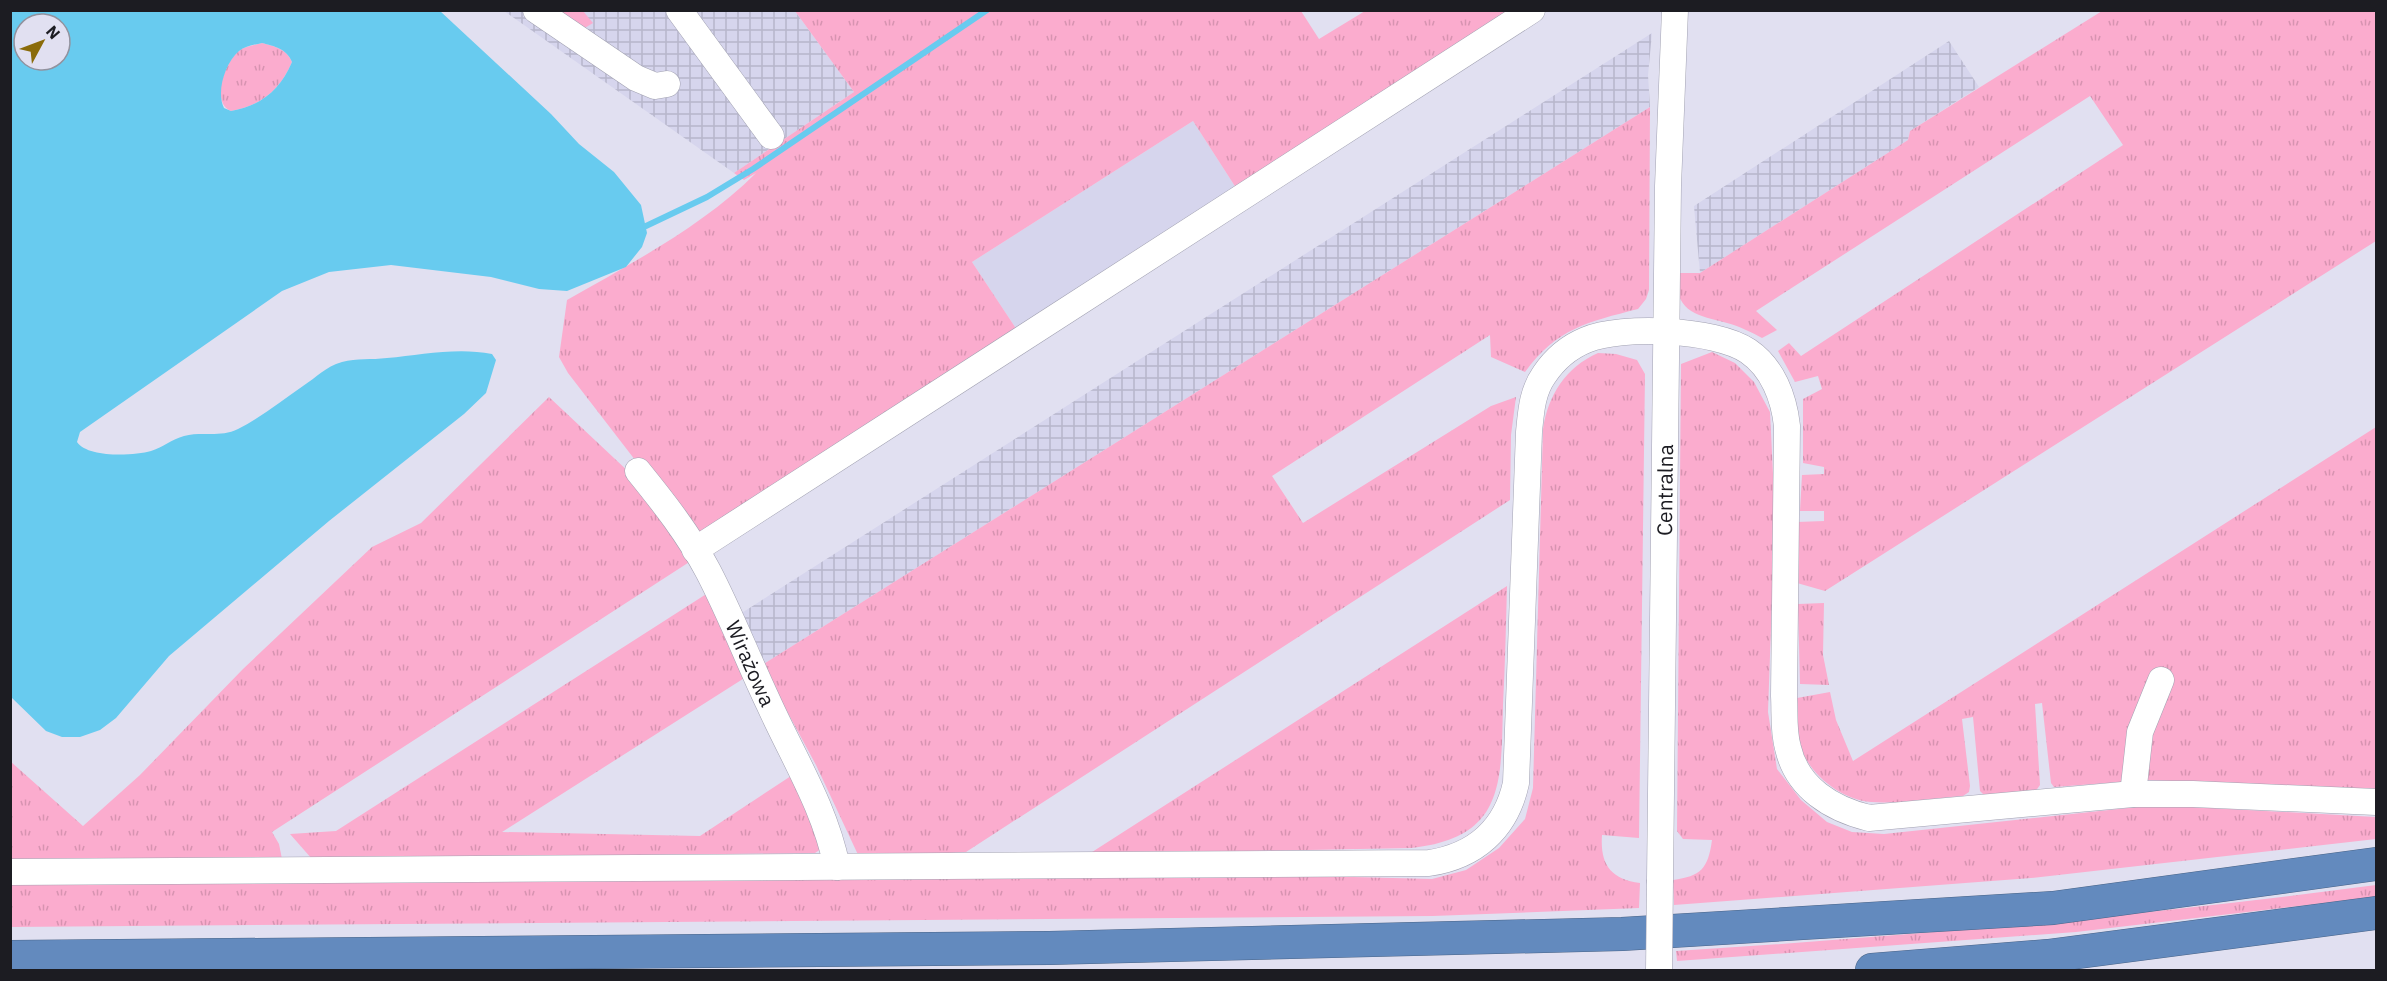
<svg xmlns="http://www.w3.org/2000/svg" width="2387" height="981" font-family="'IBM Plex Sans',sans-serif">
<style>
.built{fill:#d6d5ed}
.industrial{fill:url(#industrial-grid)}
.grass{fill:url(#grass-tufts)}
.garden{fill:#fbacce}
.water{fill:#68cbef;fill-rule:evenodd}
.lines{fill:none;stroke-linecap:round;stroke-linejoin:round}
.stream{stroke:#68cbef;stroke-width:6}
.minor-casing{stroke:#a2a2b2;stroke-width:27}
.highway-casing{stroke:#4a6487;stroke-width:34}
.minor{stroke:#fff;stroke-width:26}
.highway{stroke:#638abe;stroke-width:33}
.minor-bridge-casing{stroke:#a2a2b2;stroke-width:27;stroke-linecap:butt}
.minor-bridge{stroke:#fff;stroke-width:26}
.labels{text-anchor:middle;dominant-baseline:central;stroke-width:6;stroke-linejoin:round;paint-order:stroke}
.street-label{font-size:21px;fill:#1c1c22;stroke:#e1e0f1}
</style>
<defs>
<pattern id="industrial-grid" width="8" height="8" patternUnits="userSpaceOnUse" patternTransform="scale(1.5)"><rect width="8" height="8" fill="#d6d5ed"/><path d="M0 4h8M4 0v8" fill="none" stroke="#b7b6cb"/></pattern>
<pattern id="grass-tufts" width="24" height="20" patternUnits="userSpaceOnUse" patternTransform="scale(1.5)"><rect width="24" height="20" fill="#fbacce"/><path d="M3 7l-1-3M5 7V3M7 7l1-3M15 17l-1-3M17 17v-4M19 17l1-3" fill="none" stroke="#d793b1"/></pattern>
</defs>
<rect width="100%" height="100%" fill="#e1e0f1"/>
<!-- built -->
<path class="built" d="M1193 121 1238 191 1019 333 972 262Z"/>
<!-- industrial -->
<g class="industrial">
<path d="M504 11H795L854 92 734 173Z"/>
<path d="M1652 33 1648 75 1650 107 762 665 737 616Z"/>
<path d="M1949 41 1979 87 1910 131 1908 140 1700 273 1694 206Z"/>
</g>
<!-- grass -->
<g class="grass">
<path d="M795 11H1301L1319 39 1365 11H1519L1238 191 1193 121 972 262 1019 333 696 539 568 373 559 357 567 300C632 263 703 226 756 173L744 180 734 173 854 92Z"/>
<path d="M2102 11H2376V241L1825 591 1797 583V522L1824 521V511H1800L1802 475 1824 474V467L1803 463V399L1822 389 1818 376 1795 382 1778 351 1789 343 1801 356 2123 145 2090 96 1756 311 1777 330 1762 338C1751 332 1739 326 1727 323 1698 315 1678 314 1675 278L1680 273H1700L1908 140 1910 131Z"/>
<path d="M262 43C274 46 287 49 292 62 280 90 261 106 231 111 210 102 225 61 240 50 246 46 255 45 262 43Z"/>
<path d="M1650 107 1649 290 1646 299 1638 309C1588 322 1557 328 1525 372L1491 357 1490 335 1272 476 1303 523 1491 406 1516 397 1511 435 1510 500 966 852 860 859 816 765 762 665Z"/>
<path d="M1712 352 1735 363 1754 382 1770 412 1775 515 1768 712 1777 769 1801 800 1827 822 1852 832 1884 834 2156 805 2376 817V839L2031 878 1674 905 1673 880C1701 876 1708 869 1712 840L1683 839 1677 831 1681 364Z"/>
<path d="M1598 353 1616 354 1637 360 1645 374 1639 838 1602 835C1600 864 1610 879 1640 883L1639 908 1433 916 11 927 10 883 1314 876 1432 879 1466 870 1499 848 1525 819 1533 788 1543 429C1548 395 1566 367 1598 353Z"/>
<path d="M549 397 631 474 694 559 272 832 279 844 282 859 11 861 10 761 83 826 140 775 243 669 372 547 421 523Z"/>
<path d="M2376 427V789L2146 780 2125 773 2121 782 2054 787 2051 783 2042 703 2035 704 2040 785 2035 792 1984 795 1980 791 1973 717 1962 719 1970 786 1969 792 1963 796C1934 798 1901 804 1871 802 1841 800 1807 773 1800 744 1797 730 1798 713 1797 698L1830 692 1836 720 1853 761Z"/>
<path d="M1507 586C1506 626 1505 666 1503 705 1501 783 1505 838 1411 848L1089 854Z"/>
<path d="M711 591 746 677 502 832 700 836 794 774 821 849 815 853 312 859 290 834 336 831Z"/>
<path d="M1824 603 1823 655 1829 685 1800 684 1798 604Z"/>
<path d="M2376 885V897L2076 932 1677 961 1676 951C1910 936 2144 916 2376 885Z"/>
</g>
<!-- garden -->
<path class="garden" d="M544 11H583L593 23 583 29Z"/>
<!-- water -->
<path class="water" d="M11 10 440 11 551 114 579 144 614 172 641 205 647 233 642 247 626 267 567 291 539 289 491 277 391 265 329 272 282 291 80 432 77 442C88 458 133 456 151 451 162 448 172 439 184 436 202 431 220 438 238 429 260 418 283 400 303 386 317 377 325 367 342 362 357 358 371 360 387 358 421 355 457 347 492 354L496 360 486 393 464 414 329 521 169 656 116 718 100 730 80 737H62L46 731 11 697ZM24 24H60V60H24ZM262 43C274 46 287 49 292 62 280 90 261 106 231 111L224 108C216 92 225 63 239 51 245 46 254 45 262 43Z"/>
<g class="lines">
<!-- stream -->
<path class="stream" d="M646 226 707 197 753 169 987 10"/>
<defs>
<g id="minor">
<path d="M536 10 636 78 655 86 667 84"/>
<path d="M679 10 771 136"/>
<path id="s1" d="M638 471C664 503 689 535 708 571 731 615 748 660 769 704 794 759 825 808 837 867"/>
<path d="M695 550 1532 10"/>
<path d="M2133 794 2140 732 2161 680"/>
<path d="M10 872 1429 863C1475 856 1506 829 1516 783L1529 432C1531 412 1532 392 1544 375 1554 360 1569 347 1586 340 1622 325 1715 329 1748 351 1773 368 1784 398 1787 426L1784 696C1785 713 1783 731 1788 748 1797 788 1832 809 1869 818L2133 794H2193L2376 802"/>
<path id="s2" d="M1660 880 1668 186 1675 10"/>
</g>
<g id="highway">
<path d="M10 957 1049 948 1622 934 2053 908 2376 864"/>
<path d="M1872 970 2048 956 2376 913"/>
</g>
</defs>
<!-- minor casing -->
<use href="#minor" class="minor-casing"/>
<!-- highway casing -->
<use href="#highway" class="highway-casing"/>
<!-- minor -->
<use href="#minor" class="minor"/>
<!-- highway -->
<use href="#highway" class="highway"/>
<defs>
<path id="minor-bridge" d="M1659 970 1660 880"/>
</defs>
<!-- minor-bridge casing -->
<use href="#minor-bridge" class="minor-bridge-casing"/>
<!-- minor-bridge -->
<use href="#minor-bridge" class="minor-bridge"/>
</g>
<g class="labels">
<!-- street labels -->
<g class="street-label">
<text stroke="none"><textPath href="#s2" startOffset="390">Centralna</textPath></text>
<text stroke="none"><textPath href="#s1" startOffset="224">Wirażowa</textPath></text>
</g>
</g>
<!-- border -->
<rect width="2387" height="981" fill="none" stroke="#1c1c22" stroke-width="24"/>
<!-- north arrow -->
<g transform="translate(42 42) rotate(49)"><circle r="28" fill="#e1e0f1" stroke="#92929e" stroke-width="1.5"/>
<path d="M0-4.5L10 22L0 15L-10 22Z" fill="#8a6b0a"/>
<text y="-9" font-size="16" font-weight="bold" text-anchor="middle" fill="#1c1c22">N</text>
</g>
</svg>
